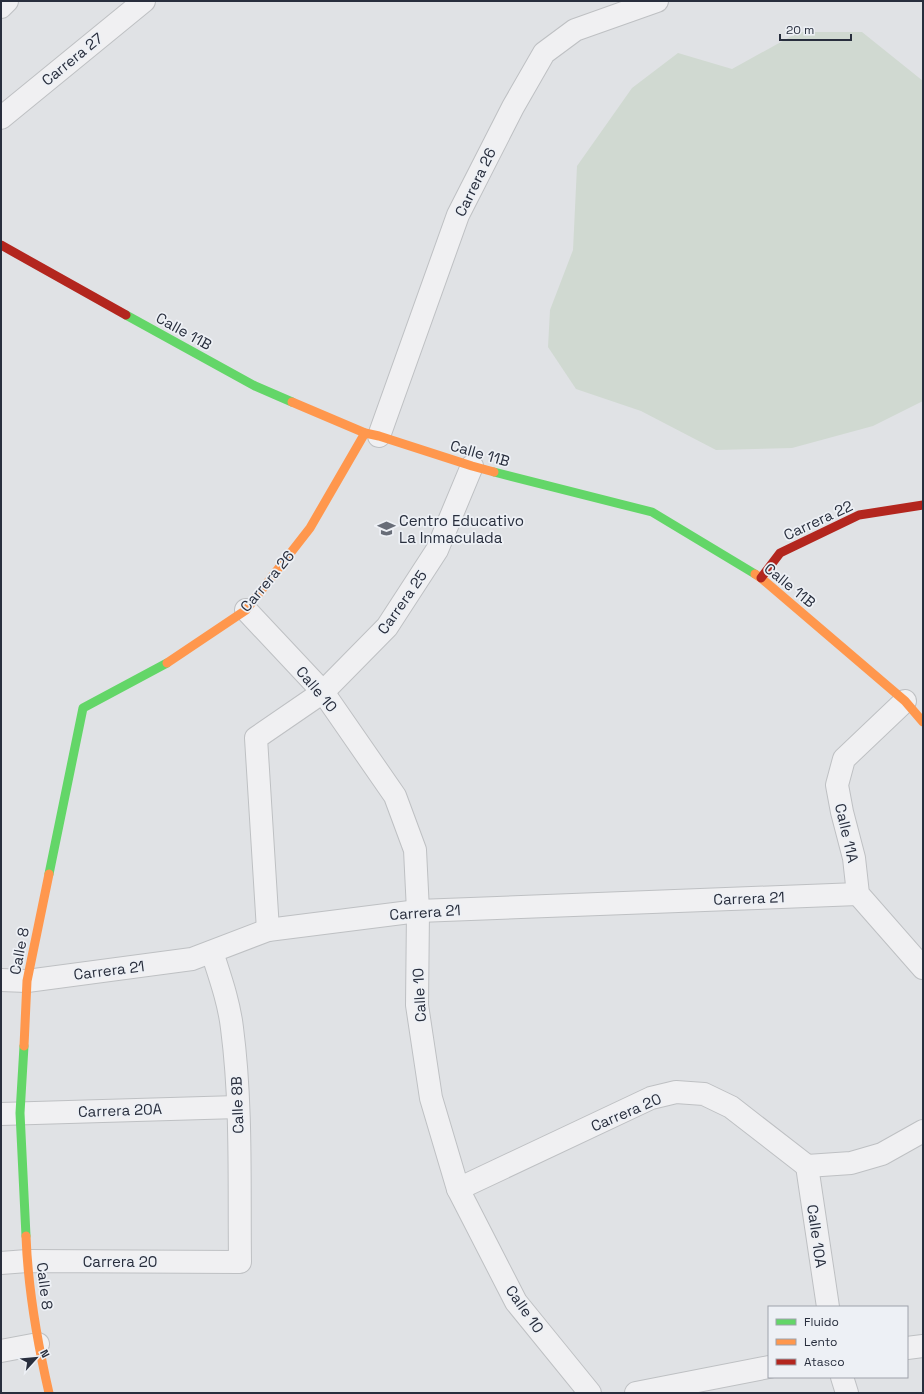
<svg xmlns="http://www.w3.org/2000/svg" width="924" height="1394" font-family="'Space Grotesk',sans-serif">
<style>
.green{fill:#d0d9d1}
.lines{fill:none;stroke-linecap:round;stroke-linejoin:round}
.street-casing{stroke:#bec0c3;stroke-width:24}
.street{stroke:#f0f0f2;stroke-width:22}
.fast{stroke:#63d668;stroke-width:9}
.slow{stroke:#ff974d;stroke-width:9}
.jam{stroke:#b3261e;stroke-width:9}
.labels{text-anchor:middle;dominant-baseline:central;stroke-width:3.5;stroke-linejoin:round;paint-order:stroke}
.street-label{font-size:15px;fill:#282e3d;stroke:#edf0f5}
.poi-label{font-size:15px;fill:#282e3d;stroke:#edf0f5;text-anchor:start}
</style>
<rect width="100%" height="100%" fill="#e0e2e5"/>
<!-- green -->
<path class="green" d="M799 32H862L923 81V401L873 426 792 448 716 450 641 411 576 389 548 347 550 310 573 250 577 166 632 88 678 53 732 69Z"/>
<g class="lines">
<defs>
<g id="street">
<path d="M1 7 7 1"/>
<path d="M1 118 144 1"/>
<path d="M379 436 458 215 513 107 544 53 575 30 657 1"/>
<path d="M246 610 323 692 395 796 415 850 418 911 417 1005 431 1098 458 1189 516 1302 590 1393"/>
<path d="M905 701 844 759 837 785 842 812 854 858 858 894 923 968"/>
<path d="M268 930 256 738 323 692 387 627 437 550 472 466"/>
<path d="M1 980 27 981 192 959 268 930 418 911 858 894"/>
<path d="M1 1114 238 1107"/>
<path d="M807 1166 828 1307"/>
<path d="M807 1166 851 1163 882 1154 923 1131"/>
<path d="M458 1189 651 1098 676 1092 704 1094 731 1107 807 1166"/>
<path d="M1 1263 27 1261 240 1262C239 1184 242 1105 232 1028 229 1002 220 977 212 952"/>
<path d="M907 1348 923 1346"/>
<path d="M1 1351 38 1344"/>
<path d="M842 1377 847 1393"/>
<path d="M636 1393 769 1367"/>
</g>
</defs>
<!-- street casing -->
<use href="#street" class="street-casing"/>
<!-- street -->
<use href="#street" class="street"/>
<!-- fast -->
<g class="fast">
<path d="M126 315 255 386 292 402"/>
<path d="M494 472 652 512 755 574"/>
<path d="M49 874 83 708 167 663"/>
<path d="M24 1046 20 1113 26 1236"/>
</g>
<!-- slow -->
<g class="slow">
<path d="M292 402 365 433 379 436 472 466 494 472"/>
<path d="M755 574 761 578 905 701 923 722"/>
<path d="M167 663 246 610 310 528 365 433"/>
<path d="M24 1046 27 981 49 874"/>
<path d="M26 1236C28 1289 37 1341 49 1393"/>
</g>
<!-- jam -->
<g class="jam">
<path d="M1 245 126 315"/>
<path d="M761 578 780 553 859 515 923 505"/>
</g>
</g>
<!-- icons -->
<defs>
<symbol id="school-bare" viewBox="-9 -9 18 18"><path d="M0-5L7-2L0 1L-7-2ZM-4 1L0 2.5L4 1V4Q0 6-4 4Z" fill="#686d78" stroke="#edf0f5" stroke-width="2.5" paint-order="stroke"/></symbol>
</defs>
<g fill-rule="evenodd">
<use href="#school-bare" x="374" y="516" width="25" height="25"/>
</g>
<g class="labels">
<!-- street labels -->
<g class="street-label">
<text transform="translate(72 59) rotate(-39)">Carrera 27</text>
<text transform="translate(475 182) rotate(-64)">Carrera 26</text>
<text transform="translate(184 331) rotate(29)">Calle 11B</text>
<text transform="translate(480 453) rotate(16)">Calle 11B</text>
<text transform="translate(818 520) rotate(-25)">Carrera 22</text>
<text transform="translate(267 581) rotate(-50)">Carrera 26</text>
<text transform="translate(790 585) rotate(39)">Calle 11B</text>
<text transform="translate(402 602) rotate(-55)">Carrera 25</text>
<text transform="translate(317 689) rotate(50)">Calle 10</text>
<text transform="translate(847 833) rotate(77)">Calle 11A</text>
<text transform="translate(749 898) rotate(-2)">Carrera 21</text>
<text transform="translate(425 912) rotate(-4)">Carrera 21</text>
<text transform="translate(19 951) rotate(-79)">Calle 8</text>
<text transform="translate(109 970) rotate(-7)">Carrera 21</text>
<text transform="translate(419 995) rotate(-93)">Calle 10</text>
<text transform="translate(237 1105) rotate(-92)">Calle 8B</text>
<text transform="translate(120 1110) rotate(-2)">Carrera 20A</text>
<text transform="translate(626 1112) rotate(-23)">Carrera 20</text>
<text transform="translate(817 1236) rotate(82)">Calle 10A</text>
<text x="120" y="1261">Carrera 20</text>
<text transform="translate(45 1286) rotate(83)">Calle 8</text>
<text transform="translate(525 1309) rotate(55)">Calle 10</text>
</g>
<!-- poi labels -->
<g class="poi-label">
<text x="399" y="520">Centro Educativo<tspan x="399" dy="17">La Inmaculada</tspan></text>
</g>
</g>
<!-- border -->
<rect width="924" height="1394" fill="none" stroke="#282e3d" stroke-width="4"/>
<!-- legend -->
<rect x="768" y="1306" width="140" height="72" fill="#edf0f5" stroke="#9ea2ab"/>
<rect x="776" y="1319" width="20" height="6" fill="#63d668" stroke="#9ea2ab"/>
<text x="804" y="1326" font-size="12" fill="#282e3d">Fluido</text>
<rect x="776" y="1339" width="20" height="6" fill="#ff974d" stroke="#9ea2ab"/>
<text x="804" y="1346" font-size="12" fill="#282e3d">Lento</text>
<rect x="776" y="1359" width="20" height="6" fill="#b3261e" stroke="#9ea2ab"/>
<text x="804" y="1366" font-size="12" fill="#282e3d">Atasco</text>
<!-- north arrow -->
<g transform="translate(36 1358) rotate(63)" stroke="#edf0f5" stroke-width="3" paint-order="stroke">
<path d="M0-3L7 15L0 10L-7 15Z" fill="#282e3d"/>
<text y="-6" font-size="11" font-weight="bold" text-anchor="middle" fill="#282e3d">N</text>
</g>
<!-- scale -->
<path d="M780 34v6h71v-6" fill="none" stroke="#282e3d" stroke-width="2"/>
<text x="786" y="34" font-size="12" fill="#282e3d" stroke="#edf0f5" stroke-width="3" paint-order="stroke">20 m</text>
</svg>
